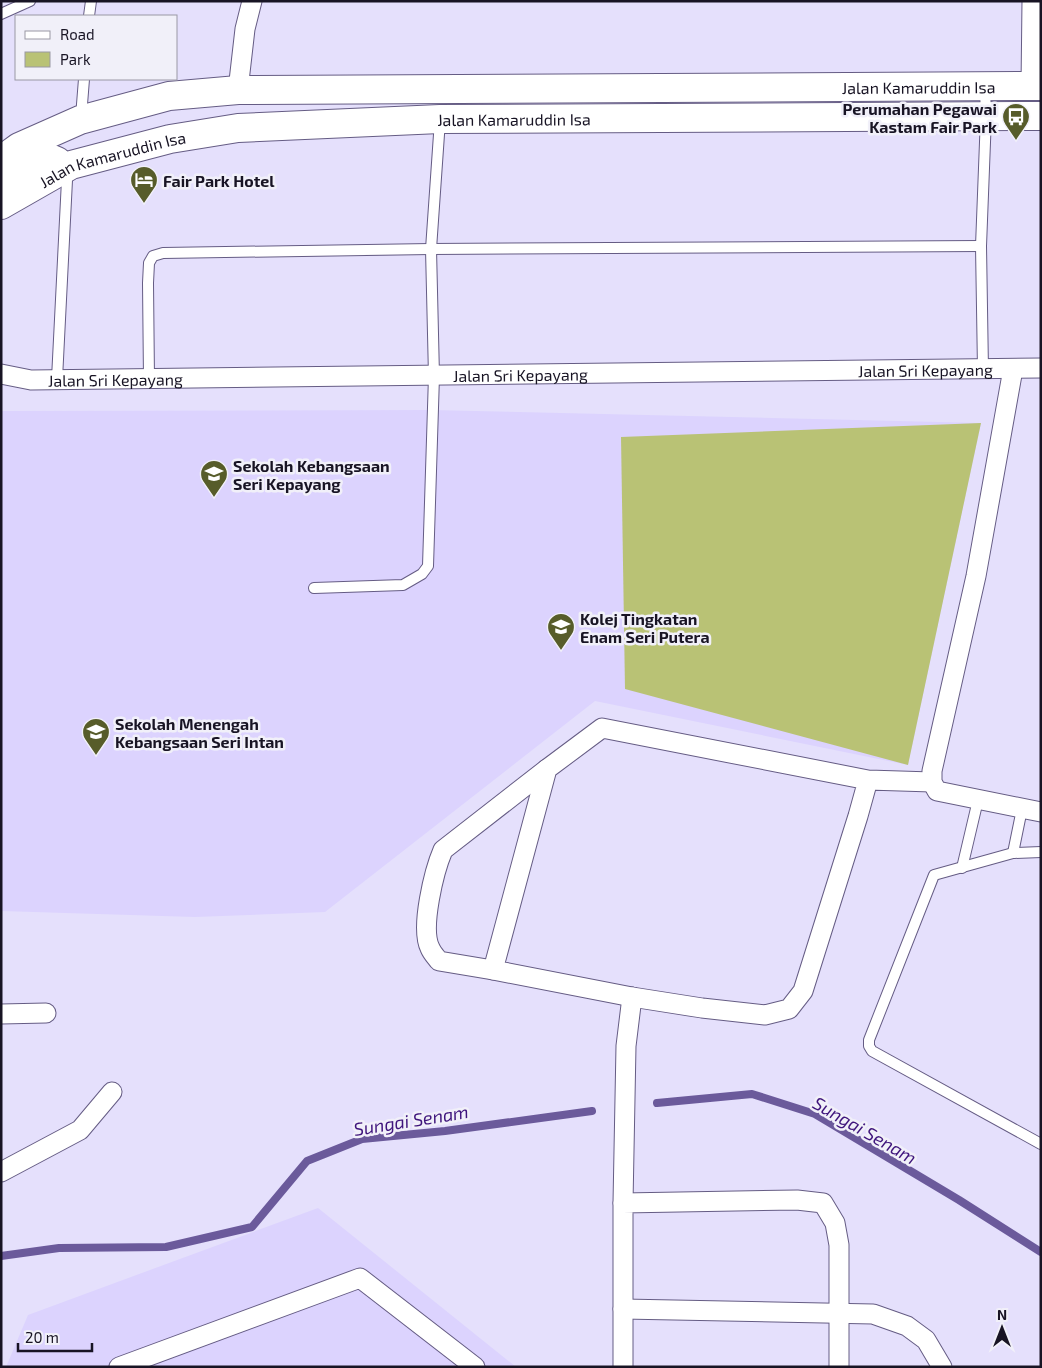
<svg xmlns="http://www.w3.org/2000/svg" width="1042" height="1368" font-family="'Exo 2',sans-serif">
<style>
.built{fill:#dcd3fe}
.green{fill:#b9c275}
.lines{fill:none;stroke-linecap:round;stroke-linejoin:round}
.stream{stroke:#6b5a9b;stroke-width:8}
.service-casing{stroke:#655c84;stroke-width:12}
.minor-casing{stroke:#655c84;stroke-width:21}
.secondary-casing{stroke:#655c84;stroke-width:30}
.service{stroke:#fff;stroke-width:10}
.minor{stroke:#fff;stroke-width:19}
.secondary{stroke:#fff;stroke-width:28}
.labels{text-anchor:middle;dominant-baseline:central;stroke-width:5;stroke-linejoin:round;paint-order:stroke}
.street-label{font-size:16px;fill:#181424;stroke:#f1f0f9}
.poi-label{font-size:16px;font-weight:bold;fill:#181424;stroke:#f1f0f9;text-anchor:start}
.water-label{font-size:18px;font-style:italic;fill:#3f157c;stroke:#f1f0f9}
</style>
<rect width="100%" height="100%" fill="#e5e0fc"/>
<!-- built -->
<g class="built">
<path d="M431 410 981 423 908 765 595 701 325 912 195 917 1 911V411Z"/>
<path d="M318 1208 516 1367H6L28 1315Z"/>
</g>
<!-- green -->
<path class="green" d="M981 423 908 765 625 689 621 437Z"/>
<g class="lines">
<!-- stream -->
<g class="stream">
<path d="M657 1103 752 1094 815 1114 959 1200 1041 1252"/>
<path d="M1 1256 59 1248 166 1247 252 1227 307 1161 362 1139 445 1131 592 1111"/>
</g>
<defs>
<g id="service">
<path d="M1 14 30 1"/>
<path d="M89 16 91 1"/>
<path d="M81 117 84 79"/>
<path d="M983 370 981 246 986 116 985 88"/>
<path d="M57 379 67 180 69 171"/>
<path d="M149 379 148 283 149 263 153 256 163 253 431 249 981 246"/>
<path d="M314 588 403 585 422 574 428 566 434 376 431 249 440 120"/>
<path d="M1041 852 1013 853 934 875 869 1040V1046L872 1051 1041 1144"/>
<path d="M1013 853 1022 809"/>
<path d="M962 868 978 800"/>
</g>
<g id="minor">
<path d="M1031 86 1032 1"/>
<path d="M238 90 245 29 252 1"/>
<path d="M1013 369 976 576 932 771V782L937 791 1041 812"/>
<path id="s1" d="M1 374 31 380 1041 368"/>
<path d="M868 780 858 816 803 991 789 1009 765 1015 702 1008 632 997 493 970 547 769 602 728 868 780 932 782"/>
<path d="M493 970 439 961C436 957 432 953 430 948 420 928 434 871 443 850L547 769"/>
<path d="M1 1014 46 1013"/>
<path d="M1 1172 80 1130 112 1092"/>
<path d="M623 1203 626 1046 632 997"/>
<path d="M623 1309 873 1314 907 1326 926 1340 942 1367"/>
<path d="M119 1367 360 1278 475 1367"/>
<path d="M623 1367V1203L797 1200 823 1203 835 1223 839 1245V1367"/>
</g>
<g id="secondary">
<path id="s2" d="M1 160 19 147 80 120 169 96 238 90 1041 86"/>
<path d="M1 177H7L50 158 57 161"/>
<path id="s3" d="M1 205 71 165 170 139 238 128 440 119 1041 116"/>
</g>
</defs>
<!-- service casing -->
<use href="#service" class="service-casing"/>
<!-- minor casing -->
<use href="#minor" class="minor-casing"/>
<!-- secondary casing -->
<use href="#secondary" class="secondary-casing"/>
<!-- service -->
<use href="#service" class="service"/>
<!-- minor -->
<use href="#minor" class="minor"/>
<!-- secondary -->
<use href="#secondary" class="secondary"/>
</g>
<!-- icons -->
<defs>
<symbol id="bus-pin" viewBox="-11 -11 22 30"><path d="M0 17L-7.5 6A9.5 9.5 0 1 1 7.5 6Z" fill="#575c2a" stroke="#f1f0f9"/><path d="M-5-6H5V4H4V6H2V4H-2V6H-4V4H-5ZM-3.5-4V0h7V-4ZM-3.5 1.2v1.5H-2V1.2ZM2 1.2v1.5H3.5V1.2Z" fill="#fff"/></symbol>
<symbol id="hotel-pin" viewBox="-11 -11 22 30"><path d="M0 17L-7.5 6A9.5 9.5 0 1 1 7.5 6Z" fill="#575c2a" stroke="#f1f0f9"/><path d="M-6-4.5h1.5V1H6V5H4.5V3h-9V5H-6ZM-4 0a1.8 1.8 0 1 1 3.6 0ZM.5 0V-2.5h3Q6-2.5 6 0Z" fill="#fff"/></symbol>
<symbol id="school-pin" viewBox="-11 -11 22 30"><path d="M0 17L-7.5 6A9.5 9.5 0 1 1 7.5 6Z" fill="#575c2a" stroke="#f1f0f9"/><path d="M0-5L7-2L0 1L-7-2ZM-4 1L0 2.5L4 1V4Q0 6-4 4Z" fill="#fff"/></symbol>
</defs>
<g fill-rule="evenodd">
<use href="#bus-pin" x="1000" y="101" width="32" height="43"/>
<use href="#hotel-pin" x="128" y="164" width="32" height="43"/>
<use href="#school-pin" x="198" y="458" width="32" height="43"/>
<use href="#school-pin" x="545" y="611" width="32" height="43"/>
<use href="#school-pin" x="80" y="716" width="32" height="43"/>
</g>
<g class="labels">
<!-- street labels -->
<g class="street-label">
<text stroke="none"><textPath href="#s2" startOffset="931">Jalan Kamaruddin Isa</textPath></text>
<text stroke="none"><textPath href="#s3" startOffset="528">Jalan Kamaruddin Isa</textPath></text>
<text stroke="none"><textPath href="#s3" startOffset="122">Jalan Kamaruddin Isa</textPath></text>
<text stroke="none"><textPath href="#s1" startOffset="925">Jalan Sri Kepayang</textPath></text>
<text stroke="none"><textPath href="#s1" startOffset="520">Jalan Sri Kepayang</textPath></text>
<text stroke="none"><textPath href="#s1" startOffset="115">Jalan Sri Kepayang</textPath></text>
</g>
<!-- poi labels -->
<g class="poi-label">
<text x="997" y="108" text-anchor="end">Perumahan Pegawai<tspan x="997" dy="18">Kastam Fair Park</tspan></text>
<text x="163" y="180">Fair Park Hotel</text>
<text x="233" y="465">Sekolah Kebangsaan<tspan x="233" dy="18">Seri Kepayang</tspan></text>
<text x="580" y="618">Kolej Tingkatan<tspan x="580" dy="18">Enam Seri Putera</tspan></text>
<text x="115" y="723">Sekolah Menengah<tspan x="115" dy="18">Kebangsaan Seri Intan</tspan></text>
</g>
<!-- water labels -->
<g class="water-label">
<text transform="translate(411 1120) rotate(-9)">Sungai Senam</text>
<text transform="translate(865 1130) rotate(30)">Sungai Senam</text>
</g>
</g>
<!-- border -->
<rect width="1042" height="1368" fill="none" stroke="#181424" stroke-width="5"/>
<!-- legend -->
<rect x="15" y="15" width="162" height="65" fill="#f1f0f9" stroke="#9a98a4"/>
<rect x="25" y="31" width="25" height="8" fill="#ffffff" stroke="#9a98a4"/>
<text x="60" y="40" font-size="15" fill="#181424">Road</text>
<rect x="25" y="52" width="25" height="15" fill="#b9c275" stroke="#9a98a4"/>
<text x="60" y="65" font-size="15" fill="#181424">Park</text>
<!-- north arrow -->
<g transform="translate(1002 1328)" stroke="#f1f0f9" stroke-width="4" paint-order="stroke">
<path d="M0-4L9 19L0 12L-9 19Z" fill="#181424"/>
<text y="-8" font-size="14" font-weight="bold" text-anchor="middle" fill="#181424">N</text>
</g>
<!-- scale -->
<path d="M18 1343v8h74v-8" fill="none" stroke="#181424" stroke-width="2.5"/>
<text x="25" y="1343" font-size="15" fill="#181424" stroke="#f1f0f9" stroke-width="4" paint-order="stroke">20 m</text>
</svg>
